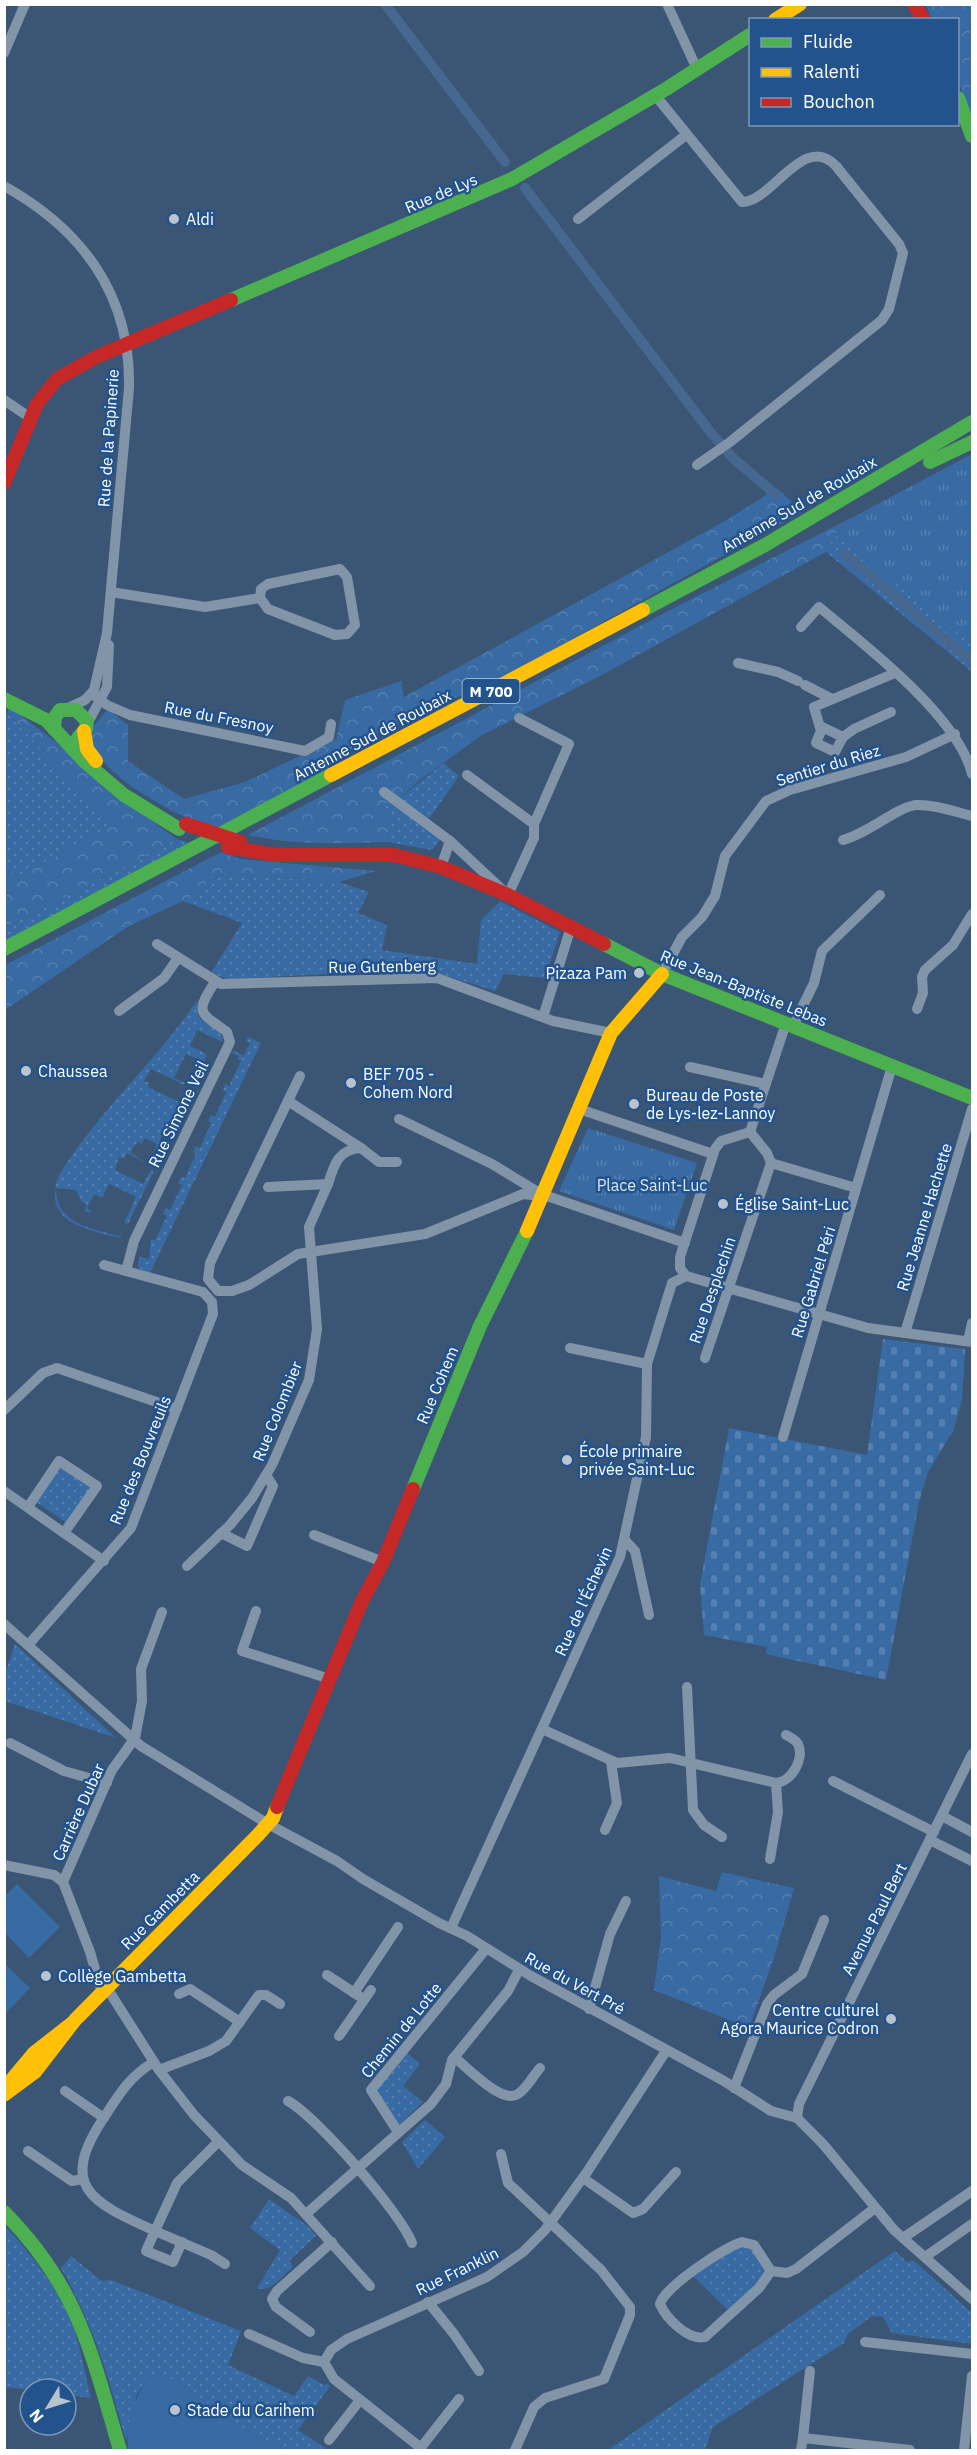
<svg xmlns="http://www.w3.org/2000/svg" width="977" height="2455" font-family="'IBM Plex Sans',sans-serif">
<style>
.grass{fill:url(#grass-dots)}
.forest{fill:url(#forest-crowns)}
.cemetery{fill:url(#cemetery-stones)}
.park{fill:url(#park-tufts)}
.garden{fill:#386aa3}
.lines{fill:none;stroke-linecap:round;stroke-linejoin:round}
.canal{stroke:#46678f;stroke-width:10}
.street{stroke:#8295a8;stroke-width:10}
.fast{stroke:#4caf50;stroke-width:14}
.slow{stroke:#ffc107;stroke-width:14}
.jam{stroke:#c62828;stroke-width:14}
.jam-bridge{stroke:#c62828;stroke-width:14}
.poi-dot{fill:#bac4cf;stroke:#23538d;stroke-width:2}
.labels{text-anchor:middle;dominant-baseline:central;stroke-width:5;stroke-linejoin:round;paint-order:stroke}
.shield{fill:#23538d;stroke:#bdcbdd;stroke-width:1.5}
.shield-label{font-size:15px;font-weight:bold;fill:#fff}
.street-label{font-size:16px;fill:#fff;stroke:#23538d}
.poi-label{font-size:16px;fill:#fff;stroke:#23538d;text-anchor:start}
.park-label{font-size:16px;fill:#d7e7f8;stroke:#23538d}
</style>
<defs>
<pattern id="grass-dots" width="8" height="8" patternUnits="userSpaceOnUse" patternTransform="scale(1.5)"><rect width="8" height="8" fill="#386aa3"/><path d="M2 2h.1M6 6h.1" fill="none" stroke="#5680b1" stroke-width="1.8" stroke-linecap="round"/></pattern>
<pattern id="forest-crowns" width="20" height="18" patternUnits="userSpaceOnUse" patternTransform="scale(1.5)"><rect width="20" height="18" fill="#386aa3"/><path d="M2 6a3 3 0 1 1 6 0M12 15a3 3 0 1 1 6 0" fill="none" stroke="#5680b1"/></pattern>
<pattern id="cemetery-stones" width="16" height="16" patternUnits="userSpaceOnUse" patternTransform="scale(1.5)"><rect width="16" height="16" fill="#386aa3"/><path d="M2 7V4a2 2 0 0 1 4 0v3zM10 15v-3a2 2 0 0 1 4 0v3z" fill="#5680b1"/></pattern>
<pattern id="park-tufts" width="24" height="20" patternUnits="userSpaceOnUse" patternTransform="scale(1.5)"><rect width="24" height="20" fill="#386aa3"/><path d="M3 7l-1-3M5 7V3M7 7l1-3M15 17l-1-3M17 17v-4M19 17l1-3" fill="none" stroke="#5680b1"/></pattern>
</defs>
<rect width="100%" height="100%" fill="#3b5575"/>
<!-- grass -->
<g class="grass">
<path d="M835 535 972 644V672L826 552Z"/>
<path d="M7 713 113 825 19 876 5 868 4 721Z"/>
<path d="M444 763 459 776 429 819 445 834 432 850 387 842 389 819 383 804 401 797Z"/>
<path d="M177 839 192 844 5 944V928Z"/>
<path d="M223 873 339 882 369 892 358 913 387 925 382 950 477 964 481 920 500 901 560 932 545 978 504 974 495 991 425 969 227 979 211 973 242 923 183 901Z"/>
<path d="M198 999C191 1030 222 1021 223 1042L197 1030 190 1046 207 1054 204 1062 186 1054 174 1078 187 1084H182L180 1090 181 1083 151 1069 144 1081 149 1083 148 1087 181 1103 183 1100 187 1102 170 1137 163 1134 157 1148 164 1149 157 1165 153 1164 159 1152 154 1150 157 1144 145 1138 141 1144 138 1142 133 1147 131 1153 146 1163 127 1153 124 1159 119 1157 115 1170 143 1184 151 1170 154 1171 128 1224 124 1223 136 1197 109 1184 102 1198 94 1194 87 1208 92 1213 84 1211 87 1205 81 1201 76 1190 55 1188C58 1225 90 1228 119 1236L123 1230 119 1238C87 1229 42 1223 58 1177 97 1112 156 1062 198 999Z"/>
<path d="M248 1037 261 1043 150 1273 138 1268 139 1257 149 1259 151 1239 155 1240 167 1216 163 1214 166 1208 170 1210 182 1185 178 1183 181 1177 185 1178 196 1154 193 1152 196 1146 200 1148 211 1123 208 1121 211 1115 215 1117 226 1092 223 1090 225 1084 229 1086 241 1061 238 1059 239 1056 231 1052 232 1050 244 1056 250 1043 246 1041Z"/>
<path d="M64 1468 89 1485 90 1491 67 1523 36 1502 59 1469Z"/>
<path d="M15 1644 116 1738 5 1701V1674Z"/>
<path d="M406 2052 420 2064 403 2086 423 2102 398 2126 375 2090Z"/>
<path d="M425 2120 445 2137 418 2169 402 2142Z"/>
<path d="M269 2199 309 2227 316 2236 290 2260 293 2267C283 2275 271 2293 257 2288L280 2250 250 2228Z"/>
<path d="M5 2226C32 2255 58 2288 73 2326 81 2349 85 2374 91 2398L66 2395V2389L30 2390 5 2387Z"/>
<path d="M748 2246 765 2265 766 2274 729 2311 693 2276 736 2248Z"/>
<path d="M895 2251 907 2262 913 2260 972 2313V2344L892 2333 883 2317 872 2316 848 2334 844 2343 713 2427 705 2450H608Z"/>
<path d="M71 2256 102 2281 111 2280 241 2331 228 2365 294 2396 308 2376 324 2385 328 2384 330 2386 298 2430 328 2450H286L237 2425 177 2381 147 2378 137 2394 126 2441C109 2378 94 2326 61 2268Z"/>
</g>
<!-- forest -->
<g class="forest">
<path d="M926 5 972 6V120L958 82V20L932 19Z"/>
<path d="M777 488 802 512 518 669 362 742 317 777 221 828C205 823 187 819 172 811 143 795 96 768 88 733L108 709 128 725V761L184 799 245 782 336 739 345 700 401 681 404 697 725 521Z"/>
<path d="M853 517 835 535 826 552 598 677 482 735 420 780 401 797 384 804 389 819 387 842C341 843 294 846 248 835L670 610Z"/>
<path d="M9 707C68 748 119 798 177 839L5 928V868L19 876 112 825 7 713Z"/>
<path d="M221 852 240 859 376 871 339 882 223 873 183 901 129 926 5 1010V965Z"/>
<path d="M722 1872 794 1888 774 1958 749 2028 654 1990 661 1937 659 1876 716 1891Z"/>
</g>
<!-- cemetery -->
<path class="cemetery" d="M883 1339 965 1349 962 1400 954 1429 928 1472 919 1502 886 1680 766 1654 767 1647 704 1635 700 1585 729 1428 867 1455Z"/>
<!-- park -->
<g class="park">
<path d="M972 454V644L835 535 853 517Z"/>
<path d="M588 1128 697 1163 674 1230 559 1191Z"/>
</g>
<!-- garden -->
<g class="garden">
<path d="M17 1884 60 1927 29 1958 5 1933V1896Z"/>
<path d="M6 1965 30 1988 5 2014 4 1966Z"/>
<path d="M162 2376 177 2381 237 2425 286 2450H129C123 2428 136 2396 147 2378Z"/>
</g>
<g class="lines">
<!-- canal -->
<g class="canal">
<path d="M385 4 505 162"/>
<path d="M525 188 711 433 734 459 775 494"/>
<path d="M844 553 972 662"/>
</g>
<!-- street -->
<g class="street">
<path d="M667 4 697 69"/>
<path d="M4 53 25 4"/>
<path d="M655 95 742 202C771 203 804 131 836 166L899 244 903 253 889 309 882 320 730 442 697 465"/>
<path d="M4 186C83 230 131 296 129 388L107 633 94 690 85 700 70 707"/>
<path d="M578 219 686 135"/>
<path d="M4 400 32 419"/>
<path d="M111 592 205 607 260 598 261 589 268 584 340 569 347 577 355 625 347 634 335 635 268 609 260 598"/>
<path d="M801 627 819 607C865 645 958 716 972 774"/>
<path d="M738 663 778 672 798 681"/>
<path d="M805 685 832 699"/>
<path d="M92 694 107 705 130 715 305 751 329 737 331 724"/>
<path d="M86 726 107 687 109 645"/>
<path d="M820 726 843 737 835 752 816 743 821 731 814 707 895 673"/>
<path d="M843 737 854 729 891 712"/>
<path d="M467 775 534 824"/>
<path d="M384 792 450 841 508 895 534 838V824L569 744 519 718"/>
<path d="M843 840C869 833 897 807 916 805 934 804 955 812 972 816"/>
<path d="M441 867 450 841"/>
<path d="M157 944 221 984 437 978 553 1021 611 1033"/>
<path d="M662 974 682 937 702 917 715 896 725 856 766 801 790 790 906 757 955 734"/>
<path d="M917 1009 923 993 922 977 925 970 953 945 972 914"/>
<path d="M119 1011 164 978 178 958"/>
<path d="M543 1017 571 927"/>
<path d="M793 1026 814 983 822 951 880 895"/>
<path d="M690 1067 766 1084"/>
<path d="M300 1076 210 1263 208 1279 218 1291H232L249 1285 298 1254 425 1234 523 1194 550 1197 685 1243"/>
<path d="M579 1109 713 1154"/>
<path d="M399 1119 492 1164 538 1192"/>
<path d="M750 1132 786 1023"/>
<path d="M750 1132 767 1153 771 1163"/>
<path d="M361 1148 379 1162H397"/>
<path d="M771 1163 856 1188"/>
<path d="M268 1187 328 1184C334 1165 338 1149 361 1148L288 1101"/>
<path d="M126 1271 134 1241 230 1042 227 1032C200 1012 194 1014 215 982"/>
<path d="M686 1276 868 1328 972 1342"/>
<path d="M686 1276 680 1268V1257L715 1149 721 1141 750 1132"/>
<path d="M905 1333 972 1109"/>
<path d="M968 1341 972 1323"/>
<path d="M570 1348 647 1364"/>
<path d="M705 1358 771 1163"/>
<path d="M4 1410 43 1373 57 1368 177 1409"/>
<path d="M783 1437 892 1066"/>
<path d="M4 1491 104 1561"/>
<path d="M28 1507 59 1461 97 1486 64 1533"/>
<path d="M221 1533 247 1546 273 1486 266 1475"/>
<path d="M314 1535 383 1562"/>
<path d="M625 1540 635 1551 649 1615"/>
<path d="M187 1566 230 1525 252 1498 272 1465 309 1380 317 1329 309 1227 328 1184"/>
<path d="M256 1611 242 1651 330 1679"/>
<path d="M4 1624 141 1746 268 1824 337 1861 363 1879 439 1923 467 1936 531 1976 724 2081 771 2111 797 2118 823 2144 894 2230 972 2299"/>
<path d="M29 1644 131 1528 213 1314 212 1302 203 1292 104 1265"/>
<path d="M687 1687 693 1810 704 1825 722 1837"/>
<path d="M542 1729 617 1763 670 1758 776 1783 778 1812 770 1859"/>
<path d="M10 1743 64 1771 107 1783"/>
<path d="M833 1781 934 1832"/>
<path d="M776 1783C791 1782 805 1759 798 1744 795 1739 790 1737 786 1735"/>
<path d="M942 1816 972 1832"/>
<path d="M605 1830 617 1803 611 1762"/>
<path d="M930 1840 972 1861"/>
<path d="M4 1865 54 1875 63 1882"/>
<path d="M451 1928 620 1557 646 1437 647 1364 672 1283 686 1276"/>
<path d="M327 1975 359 1996"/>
<path d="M107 1988 159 2070 194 2115 242 2165 291 2198 370 2286"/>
<path d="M102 1993 90 1952 63 1882 112 1770 135 1738 142 1701 141 1669 162 1612"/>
<path d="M354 1993 398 1927"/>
<path d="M179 1994 190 1989 240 2022"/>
<path d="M589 2009 610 1934 626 1901"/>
<path d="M339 2036 371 1990"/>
<path d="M454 2057C467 2067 502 2105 518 2094 527 2088 533 2076 540 2068"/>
<path d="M154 2062C131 2075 119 2094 105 2116 57 2187 91 2202 155 2231L146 2251 173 2262 182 2242"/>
<path d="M159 2070 209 2051 226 2041 259 1995H266L280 2004"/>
<path d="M734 2088 767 2004 774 1995 802 1974 824 1920"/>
<path d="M65 2091 104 2118"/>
<path d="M288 2101C317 2117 400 2212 412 2243"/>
<path d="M797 2118 799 2104 972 1754"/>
<path d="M398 2132 371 2090 485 1950"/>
<path d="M218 2142 177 2183 155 2231 211 2255 225 2264"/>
<path d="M28 2151 72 2181 83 2179"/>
<path d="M501 2154 508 2183 601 2270 630 2307V2315L604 2379 545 2398 534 2407 515 2450"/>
<path d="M583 2178 633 2213 643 2209 676 2172"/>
<path d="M306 2214 431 2104 446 2084 452 2060 508 1991 519 1970"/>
<path d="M903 2238 972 2191"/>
<path d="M925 2257 972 2224"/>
<path d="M771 2271 759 2288 705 2337C688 2341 666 2318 660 2304 664 2287 725 2247 742 2242L754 2245 771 2271 787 2273 796 2269 875 2208"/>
<path d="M428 2302 454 2334 479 2371"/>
<path d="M310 2332 276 2307 272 2299 277 2291 332 2242"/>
<path d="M249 2334 303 2358 324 2362"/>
<path d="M865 2342 972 2354"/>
<path d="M324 2362 331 2350 347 2339 487 2277 523 2252 545 2230 587 2172 666 2051"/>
<path d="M324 2362 334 2379 421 2448"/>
<path d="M810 2371 803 2438 910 2450"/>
<path d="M329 2440 360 2400"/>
<path d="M419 2450 459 2399"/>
<path d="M801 2450 803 2438"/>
<path d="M964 2450 972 2376"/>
</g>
<!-- fast -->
<g class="fast">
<path d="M958 98 972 136"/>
<path d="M231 300 512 179 666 89 750 35"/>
<path d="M930 462 972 442"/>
<path d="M643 610 765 545 972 422"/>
<path d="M4 699 46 720 85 762 124 795 179 829"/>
<path d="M54 729 55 717 60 710H76L87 721 86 729 78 738"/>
<path d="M604 944 662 974 972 1098"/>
<path d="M4 949 331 775"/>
<path d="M413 1489 480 1326 527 1231"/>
<path d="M4 2212C79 2288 91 2352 120 2450"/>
</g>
<!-- slow -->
<g class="slow">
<path d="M775 20 800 4"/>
<path d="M84 731 87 749 96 761"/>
<path d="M331 775 643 610"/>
<path d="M527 1231 611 1033 662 974"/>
<path d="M4 2089 34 2053 71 2024"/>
<path d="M4 2095 35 2072 75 2020 258 1835 273 1818 277 1807"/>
</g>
<!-- jam -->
<g class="jam">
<path d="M914 4 924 20"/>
<path d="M4 483 37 404 57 379 96 357 231 300"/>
<path d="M228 847 276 855H394L441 867 508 895 604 944"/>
<path d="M277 1807 362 1601 383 1562 413 1489"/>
</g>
<!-- jam-bridge -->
<path class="jam-bridge" d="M186 824 240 842"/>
</g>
<!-- markers -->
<g class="poi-dot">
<circle cx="174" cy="219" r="6"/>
<circle cx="639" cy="973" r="6"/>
<circle cx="26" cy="1071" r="6"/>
<circle cx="351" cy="1083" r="6"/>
<circle cx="634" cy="1104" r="6"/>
<circle cx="723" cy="1204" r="6"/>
<circle cx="567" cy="1460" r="6"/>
<circle cx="46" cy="1976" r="6"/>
<circle cx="891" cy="2019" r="6"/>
<circle cx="175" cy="2410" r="6"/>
</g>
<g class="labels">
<!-- shield labels -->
<rect class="shield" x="462.5" y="679" width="57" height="24" rx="4.5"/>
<g class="shield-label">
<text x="491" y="691">M 700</text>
</g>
<!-- street labels -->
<g class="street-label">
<text transform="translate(441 193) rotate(-23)">Rue de Lys</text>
<text transform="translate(108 438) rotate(-86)">Rue de la Papinerie</text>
<text transform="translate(799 504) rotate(-30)">Antenne Sud de Roubaix</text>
<text transform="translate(219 717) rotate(11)">Rue du Fresnoy</text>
<text transform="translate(372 735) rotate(-28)">Antenne Sud de Roubaix</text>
<text transform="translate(828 765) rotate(-17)">Sentier du Riez</text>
<text transform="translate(382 966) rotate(-1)">Rue Gutenberg</text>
<text transform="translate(744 988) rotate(22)">Rue Jean-Baptiste Lebas</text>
<text transform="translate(178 1114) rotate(-64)">Rue Simone Veil</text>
<text transform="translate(924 1217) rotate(-73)">Rue Jeanne Hachette</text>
<text transform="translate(813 1282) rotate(-73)">Rue Gabriel Péri</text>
<text transform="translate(712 1290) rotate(-71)">Rue Desplechin</text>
<text transform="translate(437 1385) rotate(-67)">Rue Cohem</text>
<text transform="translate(277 1411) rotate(-68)">Rue Colombier</text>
<text transform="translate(140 1460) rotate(-68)">Rue des Bouvreuils</text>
<text transform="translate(583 1601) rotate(-66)">Rue de l'Échevin</text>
<text transform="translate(78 1812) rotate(-66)">Carrière Dubar</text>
<text transform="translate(160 1910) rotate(-45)">Rue Gambetta</text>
<text transform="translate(874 1919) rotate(-63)">Avenue Paul Bert</text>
<text transform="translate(575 1983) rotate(29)">Rue du Vert Pré</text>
<text transform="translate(401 2030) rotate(-51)">Chemin de Lotte</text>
<text transform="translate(457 2271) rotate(-26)">Rue Franklin</text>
</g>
<!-- poi labels -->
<g class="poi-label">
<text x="186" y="219">Aldi</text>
<text x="627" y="973" text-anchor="end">Pizaza Pam</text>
<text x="38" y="1071">Chaussea</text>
<text x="363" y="1074">BEF 705 -<tspan x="363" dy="18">Cohem Nord</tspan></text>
<text x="646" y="1095">Bureau de Poste<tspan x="646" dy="18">de Lys-lez-Lannoy</tspan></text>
<text x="735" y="1204">Église Saint-Luc</text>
<text x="579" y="1451">École primaire<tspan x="579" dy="18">privée Saint-Luc</tspan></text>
<text x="58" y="1976">Collège Gambetta</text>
<text x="879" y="2010" text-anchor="end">Centre culturel<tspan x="879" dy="18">Agora Maurice Codron</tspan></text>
<text x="187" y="2410">Stade du Carihem</text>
</g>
<!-- park labels -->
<g class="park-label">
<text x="652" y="1185">Place Saint-Luc</text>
</g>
</g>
<!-- border -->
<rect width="977" height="2455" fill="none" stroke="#ffffff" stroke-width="12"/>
<!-- legend -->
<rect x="749" y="18" width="210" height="108" fill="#23538d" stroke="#7b98bb" stroke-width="1.5"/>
<rect x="761" y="38" width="30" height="9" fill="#4caf50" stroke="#7b98bb" stroke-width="1.5"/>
<text x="803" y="48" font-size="18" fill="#ffffff">Fluide</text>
<rect x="761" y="68" width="30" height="9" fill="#ffc107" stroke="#7b98bb" stroke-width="1.5"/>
<text x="803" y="78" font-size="18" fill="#ffffff">Ralenti</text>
<rect x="761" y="98" width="30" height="9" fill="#c62828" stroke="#7b98bb" stroke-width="1.5"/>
<text x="803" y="108" font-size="18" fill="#ffffff">Bouchon</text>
<!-- north arrow -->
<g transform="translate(48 2407) rotate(232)"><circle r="28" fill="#23538d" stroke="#7b98bb" stroke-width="1.5"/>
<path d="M0-4.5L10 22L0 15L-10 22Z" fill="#bac4cf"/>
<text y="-9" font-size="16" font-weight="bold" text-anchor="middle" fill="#ffffff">N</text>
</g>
</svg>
